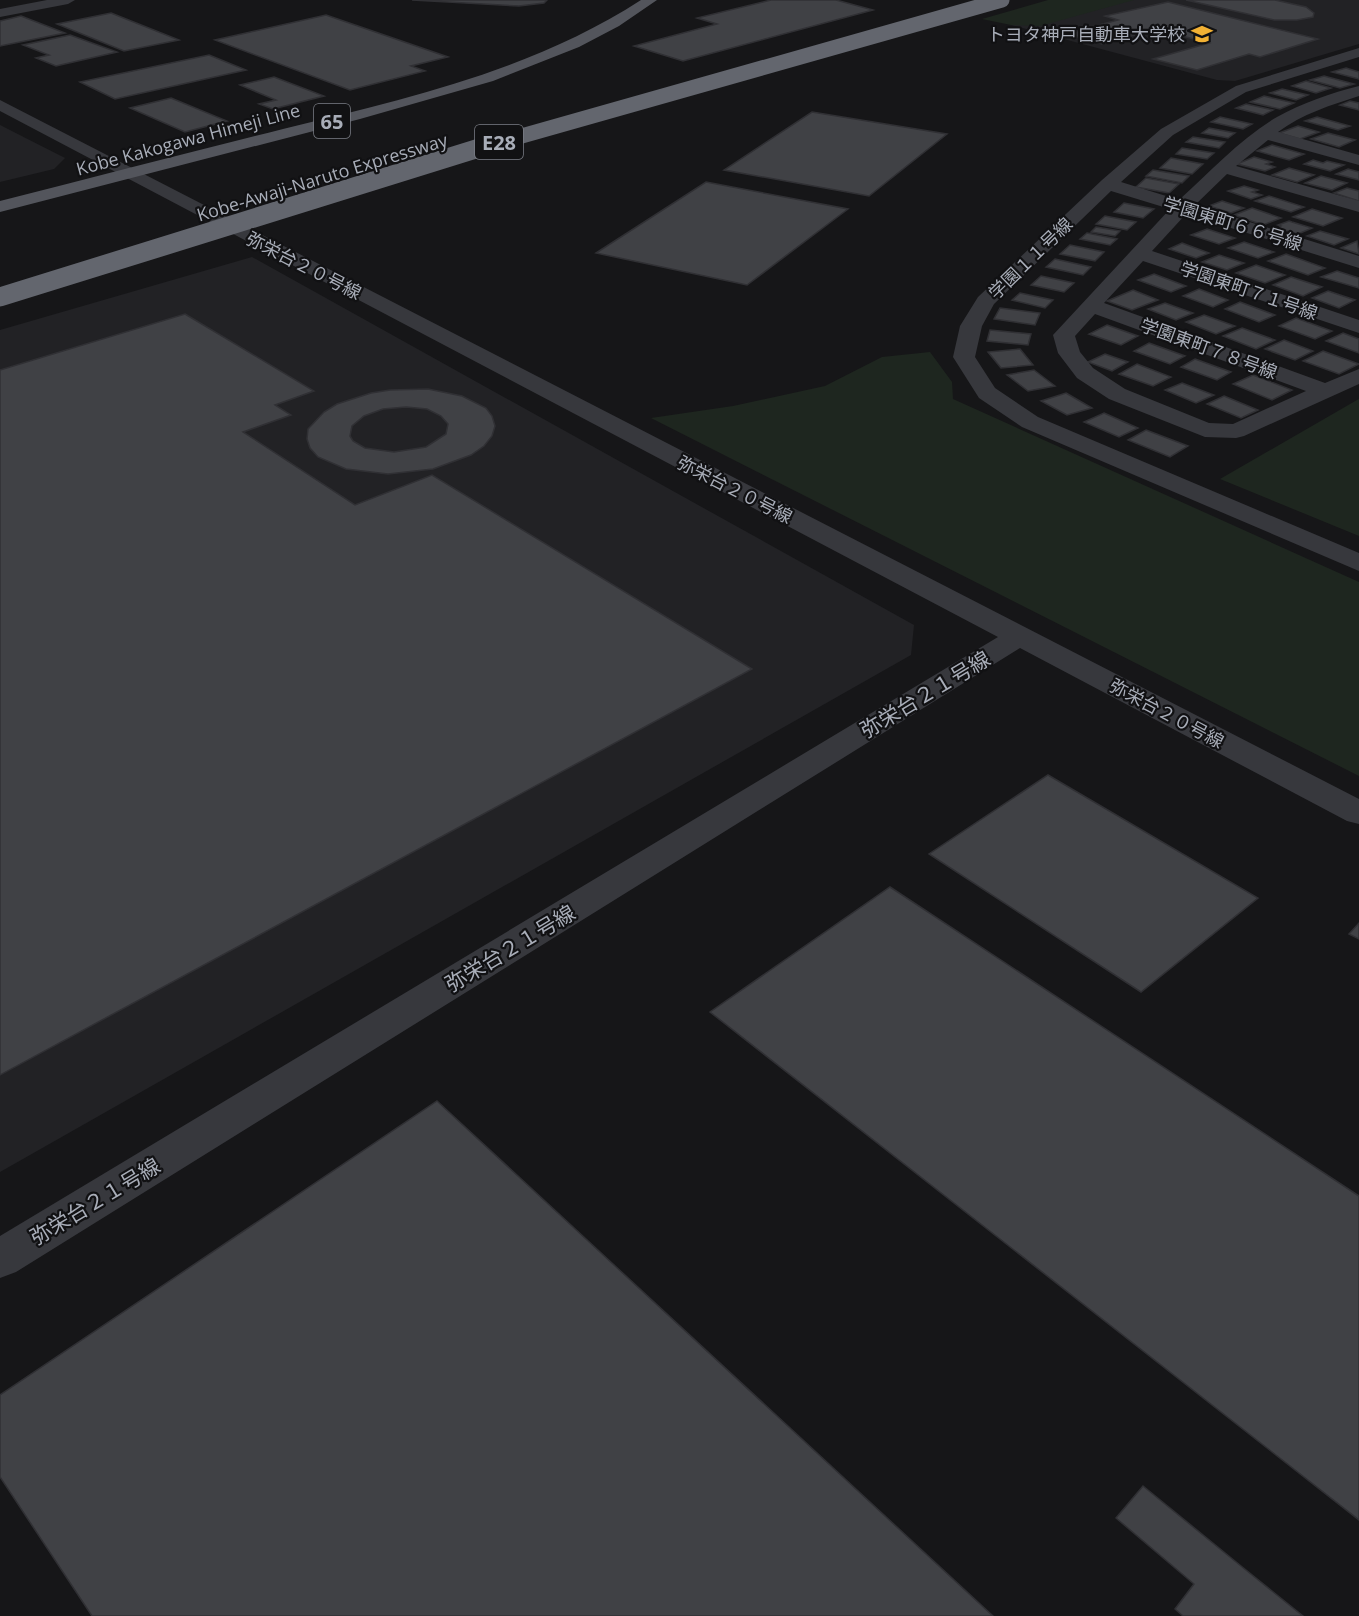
<svg xmlns="http://www.w3.org/2000/svg" width="1359" height="1616" font-family="'Open Sans','Noto Sans JP',sans-serif">
<style>
.built{fill:#222225}
.green{fill:#1e261f}
.building{fill:#404145;stroke:#303034;stroke-width:1.5;fill-rule:evenodd}
.lines{fill:none;stroke-linecap:round;stroke-linejoin:round}
.minor{fill:#37383d;fill-rule:evenodd}
.major{fill:#53555c;fill-rule:evenodd}
.highway-bridge-far1{stroke:#63666e;stroke-width:15}
.highway-bridge{stroke:#63666e;stroke-width:19}
.labels{text-anchor:middle;dominant-baseline:central;stroke-width:4.5;stroke-linejoin:round;paint-order:stroke}
.far-poi-label{font-size:18px;fill:#a8adb8;stroke:#111113;text-anchor:end}
.far-street-label{font-size:18px;fill:#a8adb8;stroke:#111113}
.shield{fill:#111113;stroke:#7b7e86;stroke-width:1.5}
.shield-label{font-size:20px;font-weight:bold;fill:#a8adb8}
.street-label{font-size:21px;fill:#a8adb8;stroke:#111113}
</style>
<rect width="100%" height="100%" fill="#161618"/>
<!-- built -->
<g class="built">
<path d="M1112 0H1359V44L1235 81 1217 80 1011 25Z"/>
<path d="M0 125 65 158 54 169 0 182Z"/>
<path d="M252 257 914 625 911 655 0 1172V330Z"/>
</g>
<!-- green -->
<g class="green">
<path d="M1048 0H1134L1040 26 1011 25 982 19Z"/>
<path d="M930 352 952 382 953 399 1359 582V776L651 418 733 406 825 386 882 357Z"/>
<path d="M1359 399V536L1220 479 1357 400Z"/>
</g>
<!-- building -->
<g class="building">
<path d="M412 0H547L544 3 519 6Z"/>
<path d="M771 0H836L873 10 683 61 634 46 717 24 697 18Z"/>
<path d="M1186 0H1275L1306 7 1314 13 1313 17 1297 20H1274Z"/>
<path d="M1168 2 1318 39 1260 57 1249 54 1197 70 1153 59 1209 43 1156 29 1102 44 1065 34 1118 20 1105 16Z"/>
<path d="M111 13 179 40 124 51 57 24Z"/>
<path d="M326 15 448 57 411 66 425 71 350 90 215 40Z"/>
<path d="M21 16 65 33 0 46V21Z"/>
<path d="M70 35 117 52 56 66 36 58 49 55 23 45Z"/>
<path d="M209 55 246 70 115 99 80 82Z"/>
<path d="M1346 68 1359 72V79L1332 72Z"/>
<path d="M1324 76 1354 84 1340 88 1310 80Z"/>
<path d="M274 77 324 96 273 109 259 104 276 100 240 85Z"/>
<path d="M1306 81 1331 88 1316 93 1292 86Z"/>
<path d="M1282 89 1308 95 1296 100 1270 93Z"/>
<path d="M1264 96 1294 103 1280 109 1250 102Z"/>
<path d="M171 98 227 121 185 132 130 108Z"/>
<path d="M1350 101 1359 103V110L1340 105Z"/>
<path d="M1246 104 1273 110 1263 115 1236 108Z"/>
<path d="M812 112 947 134 869 196 724 170Z"/>
<path d="M1220 117 1252 124 1243 129 1211 122Z"/>
<path d="M1317 117 1350 126 1338 130 1305 121Z"/>
<path d="M1298 126 1319 132 1300 139 1279 133Z"/>
<path d="M1209 128 1235 133 1228 138 1202 133Z"/>
<path d="M1328 133 1355 140 1339 147 1311 139Z"/>
<path d="M1193 137 1225 142 1219 148 1186 142Z"/>
<path d="M1272 145 1304 154 1289 160 1257 151Z"/>
<path d="M1182 148 1214 153 1207 159 1176 154Z"/>
<path d="M1254 157 1272 162 1266 164 1275 167 1265 171 1237 164Z"/>
<path d="M1171 158 1203 164 1192 174 1160 168Z"/>
<path d="M1313 160 1323 163 1327 161 1344 165 1330 171 1304 164Z"/>
<path d="M1289 168 1314 175 1297 182 1272 175Z"/>
<path d="M1348 169 1359 172V180L1336 174Z"/>
<path d="M1153 170 1189 176 1182 183 1146 176Z"/>
<path d="M1321 176 1347 183 1332 190 1305 183Z"/>
<path d="M1146 178 1179 184 1169 193 1136 187Z"/>
<path d="M706 182 848 209 747 285 596 253Z"/>
<path d="M1244 186 1258 190 1252 192 1262 195 1251 199 1228 191Z"/>
<path d="M1347 188 1359 191V201L1334 193Z"/>
<path d="M1269 196 1304 207 1291 212 1255 201Z"/>
<path d="M1222 201 1244 208 1231 213 1209 206Z"/>
<path d="M1124 203 1154 209 1143 218 1114 212Z"/>
<path d="M1252 208 1281 218 1263 225 1234 215Z"/>
<path d="M1312 209 1342 218 1323 226 1293 217Z"/>
<path d="M1105 216 1136 222 1127 230 1096 224Z"/>
<path d="M1289 221 1292 222 1312 228 1298 234 1278 228 1281 226 1278 225Z"/>
<path d="M1096 227 1120 231 1115 236 1091 232Z"/>
<path d="M1207 229 1235 238 1219 244 1191 235Z"/>
<path d="M1320 231 1348 239 1334 245 1307 236Z"/>
<path d="M1087 233 1117 239 1110 245 1080 239Z"/>
<path d="M1357 241 1359 254 1341 248Z"/>
<path d="M1244 242 1274 252 1258 258 1228 248Z"/>
<path d="M1182 243 1209 253 1196 258 1169 249Z"/>
<path d="M1070 245 1104 252 1095 261 1060 254Z"/>
<path d="M1286 254 1325 268 1308 275 1268 261Z"/>
<path d="M1219 255 1244 263 1227 270 1202 262Z"/>
<path d="M1055 259 1091 267 1083 275 1046 267Z"/>
<path d="M1256 265 1285 275 1265 283 1236 273Z"/>
<path d="M1337 271 1359 278V288L1321 277Z"/>
<path d="M1154 274 1186 286 1171 292 1138 280Z"/>
<path d="M1041 276 1074 283 1064 292 1031 285Z"/>
<path d="M1291 277 1322 287 1303 296 1273 285Z"/>
<path d="M1199 289 1228 300 1213 307 1183 296Z"/>
<path d="M1133 290 1158 300 1132 310 1107 301Z"/>
<path d="M1328 291 1355 300 1339 308 1312 298Z"/>
<path d="M1020 293 1053 300 1045 308 1012 300Z"/>
<path d="M1240 302 1275 315 1259 322 1225 309Z"/>
<path d="M1165 303 1193 313 1176 320 1148 309Z"/>
<path d="M1000 308 1040 313 1035 325 994 319Z"/>
<path d="M185 314 314 391 275 405 291 415 243 432 355 505 432 475 752 669 0 1075V370Z"/>
<path d="M1204 315 1235 326 1216 334 1186 322Z"/>
<path d="M1296 318 1332 331 1315 339 1279 326Z"/>
<path d="M1107 325 1138 336 1121 345 1089 334Z"/>
<path d="M1242 328 1275 340 1256 349 1223 336Z"/>
<path d="M990 330 1031 334 1028 345 987 341Z"/>
<path d="M1343 333 1359 339V353L1326 341Z"/>
<path d="M1284 340 1313 351 1295 360 1265 349Z"/>
<path d="M1149 343 1185 356 1170 364 1134 351Z"/>
<path d="M1020 349 1033 365 1001 368 988 352Z"/>
<path d="M1323 351 1359 364 1339 374 1303 361Z"/>
<path d="M1105 354 1128 362 1112 371 1088 362Z"/>
<path d="M1195 359 1231 372 1217 380 1181 367Z"/>
<path d="M1137 364 1171 377 1153 386 1119 374Z"/>
<path d="M1034 370 1055 386 1028 391 1007 375Z"/>
<path d="M1253 375 1292 390 1272 400 1233 384Z"/>
<path d="M1182 383 1214 395 1196 403 1165 390Z"/>
<path d="M428 389 462 396 486 408 492 416 495 426 492 436 484 446 471 455 433 469 388 474 346 469 318 457 310 448 307 439 308 429 324 412 337 404 371 393 390 390ZM406 407 427 409 441 416 448 424 446 434 426 447 394 452 365 448 353 441 350 436 352 426 364 416 383 409Z"/>
<path d="M1066 393 1092 408 1067 415 1041 401Z"/>
<path d="M1224 396 1258 410 1241 418 1207 404Z"/>
<path d="M1104 413 1138 428 1119 437 1084 422Z"/>
<path d="M1146 430 1188 446 1170 457 1128 440Z"/>
<path d="M1048 775 1258 898 1141 992 929 854Z"/>
<path d="M890 887 1359 1196V1520L710 1012Z"/>
<path d="M1359 923V939L1349 934Z"/>
<path d="M437 1101 993 1616H92L0 1477V1395Z"/>
<path d="M1143 1486 1241 1566 1303 1616H1183L1175 1609 1194 1584 1116 1518Z"/>
</g>
<g class="lines">
<!-- minor -->
<g class="minor">
<path d="M47 0H75L68 4 0 17V9Z"/>
<path d="M1359 48V57L1246 92 1173 135 1121 182 1179 200C1210 172 1241 138 1277 117 1302 103 1331 93 1359 86V96C1331 105 1302 114 1278 132L1359 155V165L1268 140 1236 166 1359 201V212L1227 174 1195 205 1359 256V268L1186 214 1152 251 1359 320V333L1143 261 1104 303 1325 383 1359 369V384L1244 436 1236 438 1205 437 1109 399 1077 378 1058 353 1053 335 1170 209 1111 191 994 304 982 326 975 357 995 388 1038 417 1359 553V571L1022 427 979 398 953 357 960 326 978 297 1102 180 1161 129 1236 86ZM1095 314 1306 391 1233 424 1209 423 1125 389 1093 368 1080 352 1075 336Z"/>
<path d="M0 100 1359 799V824L1347 821 1020 648 16 1272 0 1278V1236L998 637 0 111Z"/>
</g>
<!-- major -->
<path class="major" d="M641 0H657L619 26 579 47 493 81 360 119 0 212V201C94 177 188 153 283 129 406 99 533 70 641 0Z"/>
<!-- highway-bridge-far1 -->
<path class="highway-bridge-far1" d="M504 141 1002 0"/>
<!-- highway-bridge -->
<path class="highway-bridge" d="M0 297 508 139"/>
</g>
<!-- icons -->
<defs>
<symbol id="school-bare" viewBox="-9 -9 18 18"><path d="M0-5L7-2L0 1L-7-2ZM-4 1L0 2.5L4 1V4Q0 6-4 4Z" fill="#f2b134" stroke="#111113" stroke-width="2.5" paint-order="stroke"/></symbol>
</defs>
<g fill-rule="evenodd">
<use href="#school-bare" x="1187" y="19" width="30" height="30"/>
</g>
<g class="labels">
<!-- far-poi labels -->
<g class="far-poi-label">
<text x="1185" y="34">トヨタ神戸自動車大学校</text>
</g>
<!-- far-street labels -->
<g class="far-street-label">
<text transform="translate(188 139) rotate(-15)">Kobe Kakogawa Himeji Line</text>
<text transform="translate(322 177) rotate(-17)">Kobe-Awaji-Naruto Expressway</text>
<text transform="translate(1233 223) rotate(17)">学園東町６６号線</text>
<text transform="translate(1030 258) rotate(-44)">学園１１号線</text>
<text transform="translate(304 265) rotate(27)">弥栄台２０号線</text>
<text transform="translate(1249 290) rotate(19)">学園東町７１号線</text>
<text transform="translate(1209 348) rotate(20)">学園東町７８号線</text>
<text transform="translate(735 489) rotate(27)">弥栄台２０号線</text>
<text transform="translate(1167 713) rotate(28)">弥栄台２０号線</text>
</g>
<!-- shield labels -->
<g class="shield">
<rect x="314" y="104" width="36" height="34" rx="4.5"/>
<rect x="475" y="125" width="48" height="34" rx="4.5"/>
</g>
<g class="shield-label">
<text x="332" y="121">65</text>
<text x="499" y="142">E28</text>
</g>
<!-- street labels -->
<g class="street-label">
<text transform="translate(925 694) rotate(-31)">弥栄台２１号線</text>
<text transform="translate(510 948) rotate(-31)">弥栄台２１号線</text>
<text transform="translate(95 1201) rotate(-31)">弥栄台２１号線</text>
</g>
</g>
</svg>
